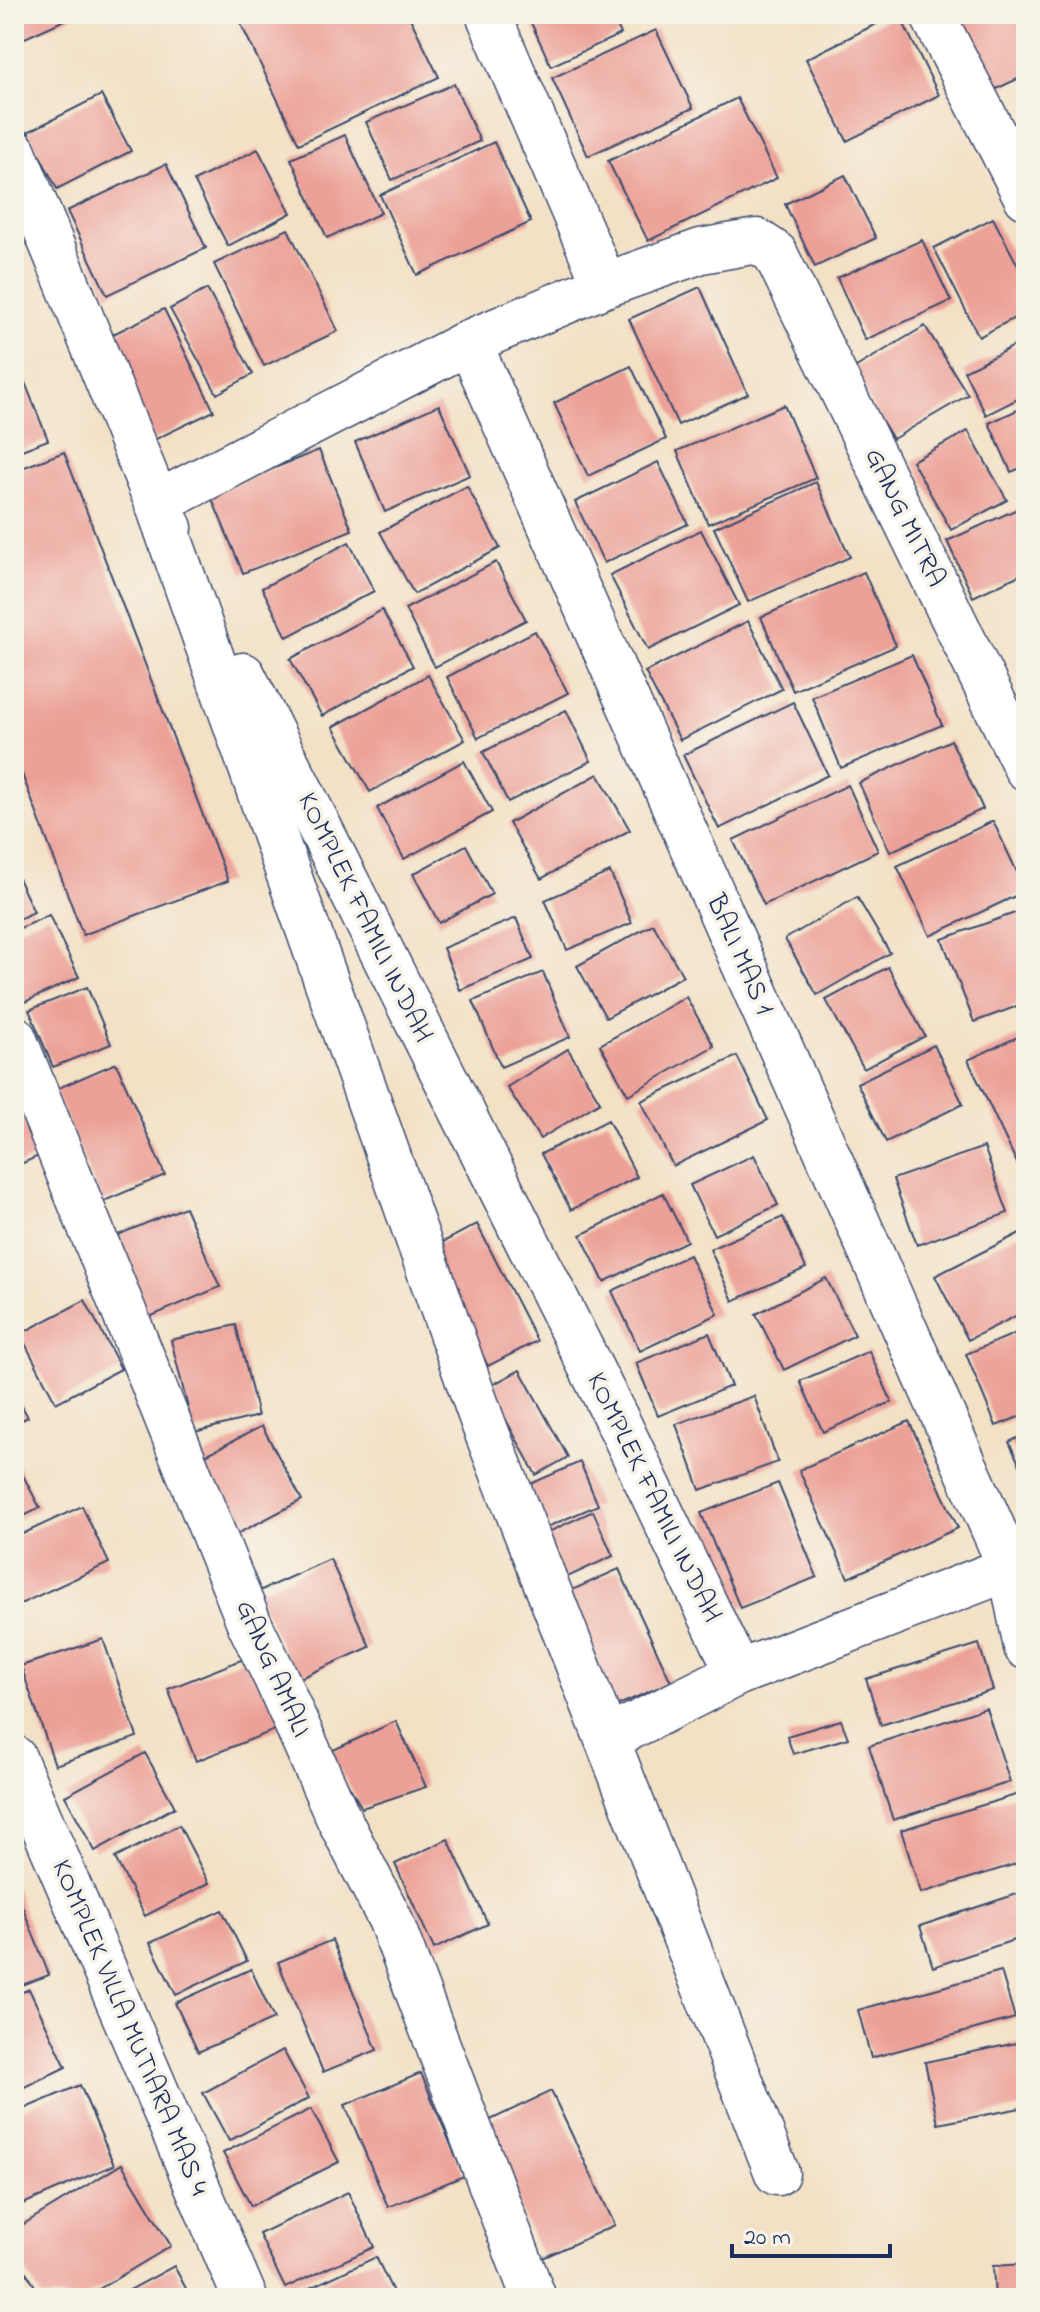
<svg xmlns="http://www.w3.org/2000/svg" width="1040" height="2312" font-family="'Indie Flower',sans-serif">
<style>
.building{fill:#eca198}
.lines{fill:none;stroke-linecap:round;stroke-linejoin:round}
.minor-casing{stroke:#3b4a6e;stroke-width:47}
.minor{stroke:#fff;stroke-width:44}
.labels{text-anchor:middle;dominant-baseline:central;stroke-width:7;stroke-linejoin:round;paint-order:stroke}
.street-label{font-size:28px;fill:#1b2f5e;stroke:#f7f3e8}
</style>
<rect width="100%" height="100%" fill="#f7f3e8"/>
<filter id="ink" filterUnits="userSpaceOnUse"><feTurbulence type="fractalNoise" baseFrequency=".0125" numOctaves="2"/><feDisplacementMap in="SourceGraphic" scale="16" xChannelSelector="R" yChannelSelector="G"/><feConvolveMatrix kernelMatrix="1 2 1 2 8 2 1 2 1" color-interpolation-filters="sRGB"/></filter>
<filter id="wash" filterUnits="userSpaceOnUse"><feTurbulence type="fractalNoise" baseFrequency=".006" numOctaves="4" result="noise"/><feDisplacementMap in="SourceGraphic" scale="32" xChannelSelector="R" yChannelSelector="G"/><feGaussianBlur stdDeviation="1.8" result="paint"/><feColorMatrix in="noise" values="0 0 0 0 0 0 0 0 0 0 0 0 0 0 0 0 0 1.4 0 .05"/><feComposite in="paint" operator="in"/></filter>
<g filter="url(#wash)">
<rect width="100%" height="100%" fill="#f3e1c6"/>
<g id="blocks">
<!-- building -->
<g class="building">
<path d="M14 14H78L14 43Z"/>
<path d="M236 14H408L439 77 299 144Z"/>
<path d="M527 14H612L621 34 551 66Z"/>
<path d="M896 14H899L939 95 847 141 806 59Z"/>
<path d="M966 14H1026V75L992 91 958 17Z"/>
<path d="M656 30 693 108 588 156 552 78Z"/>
<path d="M454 84 480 141 392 180 366 122Z"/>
<path d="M101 95 131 151 57 189 28 132Z"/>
<path d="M737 98 777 178 648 241 608 161Z"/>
<path d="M345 135 381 213 327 238 291 159Z"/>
<path d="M494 142 531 222 417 275 380 195Z"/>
<path d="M258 149 291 213 228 246 194 181Z"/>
<path d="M166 164 206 248 107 295 67 211Z"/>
<path d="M845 175 876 238 815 267 785 204Z"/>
<path d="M993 218 1026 281V312L979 337 934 248Z"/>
<path d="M288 229 338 331 264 366 214 264Z"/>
<path d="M922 240 951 301 865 340 837 278Z"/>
<path d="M700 287 748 394 678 425 629 319Z"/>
<path d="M207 289 253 374 217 394 170 309Z"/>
<path d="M164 309 214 411 154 440 105 338Z"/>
<path d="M925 326 968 395 893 439 851 370Z"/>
<path d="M1026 340V395L986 415 964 371Z"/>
<path d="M14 355 48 440 14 453Z"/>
<path d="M631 366 666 439 588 476 554 403Z"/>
<path d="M439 405 470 475 385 512 355 442Z"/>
<path d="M784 405 816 478 708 524 677 451Z"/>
<path d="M1026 406V466L1011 472 989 423Z"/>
<path d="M968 431 1007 500 951 530 912 461Z"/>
<path d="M319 450 352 530 243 573 210 494Z"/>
<path d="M64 452 228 881 83 935 14 753V471Z"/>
<path d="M658 462 688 524 604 563 575 502Z"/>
<path d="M816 482 850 557 748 602 714 528Z"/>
<path d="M467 486 500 548 414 594 380 532Z"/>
<path d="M1026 505V572L973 597 947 541Z"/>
<path d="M701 530 739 605 648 650 610 575Z"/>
<path d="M349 542 374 591 287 637 262 588Z"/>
<path d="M496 562 526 620 435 667 405 609Z"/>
<path d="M864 572 896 646 793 691 761 617Z"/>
<path d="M382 610 413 666 322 716 290 659Z"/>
<path d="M748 621 782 689 680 740 645 672Z"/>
<path d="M535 631 568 693 478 738 447 677Z"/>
<path d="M912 655 942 725 841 768 812 697Z"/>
<path d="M428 675 465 740 370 792 333 727Z"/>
<path d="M793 702 828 775 719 829 683 755Z"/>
<path d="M566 710 591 761 508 802 483 752Z"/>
<path d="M951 740 983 809 890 852 859 783Z"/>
<path d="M464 761 492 812 404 859 377 808Z"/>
<path d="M598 774 630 830 541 879 509 823Z"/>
<path d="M848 785 878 851 764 905 733 840Z"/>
<path d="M993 821 1026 891 930 936 897 866Z"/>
<path d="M466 845 492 894 439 923 413 874Z"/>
<path d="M14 870 34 912 14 921Z"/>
<path d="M610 872 632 923 567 950 545 900Z"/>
<path d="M857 897 890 953 817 995 785 939Z"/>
<path d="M1026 909V1003L974 1022 942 939Z"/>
<path d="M49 915 79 977 14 1007V931Z"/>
<path d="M516 918 533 959 460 990 443 948Z"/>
<path d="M653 924 683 976 606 1018 577 966Z"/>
<path d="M888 967 925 1036 864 1069 826 1000Z"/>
<path d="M543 972 570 1037 501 1067 473 1001Z"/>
<path d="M87 987 111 1044 53 1067 29 1010Z"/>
<path d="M686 997 714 1046 628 1095 600 1045Z"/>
<path d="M1026 1033V1182L968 1060Z"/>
<path d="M934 1045 963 1104 886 1142 857 1083Z"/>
<path d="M568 1049 600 1102 540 1139 507 1087Z"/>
<path d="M737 1056 768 1120 673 1166 641 1101Z"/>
<path d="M116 1063 165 1175 102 1202 54 1090Z"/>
<path d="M14 1098 41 1155 14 1167Z"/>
<path d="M608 1120 637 1177 571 1210 541 1154Z"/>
<path d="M984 1147 1008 1213 917 1245 893 1179Z"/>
<path d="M754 1155 778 1205 714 1235 690 1185Z"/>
<path d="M663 1193 687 1241 604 1282 581 1235Z"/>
<path d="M185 1207 220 1287 147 1318 113 1237Z"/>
<path d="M783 1217 806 1268 733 1301 710 1249Z"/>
<path d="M477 1224 537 1341 488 1366 428 1250Z"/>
<path d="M1026 1230V1311L968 1340 935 1276Z"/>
<path d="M689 1255 718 1314 640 1351 612 1291Z"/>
<path d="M826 1278 855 1335 784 1370 756 1314Z"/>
<path d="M85 1300 121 1369 56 1403 20 1334Z"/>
<path d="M236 1325 258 1416 194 1432 171 1340Z"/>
<path d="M1026 1329V1414L996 1426 966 1354Z"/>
<path d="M709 1333 731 1386 658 1416 636 1363Z"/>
<path d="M869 1351 892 1402 823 1432 800 1381Z"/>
<path d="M520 1370 568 1457 536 1475 488 1387Z"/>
<path d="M14 1392 28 1417 14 1424Z"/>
<path d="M754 1396 778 1462 700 1490 676 1424Z"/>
<path d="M909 1421 958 1528 848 1578 799 1470Z"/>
<path d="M262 1426 302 1500 235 1535 196 1460Z"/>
<path d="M1026 1434V1478L1009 1442Z"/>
<path d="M14 1458 40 1508 14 1521Z"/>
<path d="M580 1462 598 1505 547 1527 528 1485Z"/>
<path d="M778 1483 817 1577 740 1608 701 1513Z"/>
<path d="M82 1506 109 1563 14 1607V1538Z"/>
<path d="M593 1511 613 1556 561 1580 540 1536Z"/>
<path d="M330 1559 370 1647 296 1680 257 1592Z"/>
<path d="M619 1569 671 1682 614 1707 563 1594Z"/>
<path d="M103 1639 137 1737 55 1765 21 1666Z"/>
<path d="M979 1644 993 1690 881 1725 866 1679Z"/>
<path d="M256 1654 285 1726 196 1761 168 1689Z"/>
<path d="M986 1708 1010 1782 893 1820 869 1746Z"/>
<path d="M841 1720 848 1738 793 1754 787 1736Z"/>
<path d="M396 1721 426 1787 362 1808 329 1752Z"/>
<path d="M145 1753 175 1807 95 1851 65 1796Z"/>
<path d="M1022 1793 1026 1806V1861L921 1893 901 1830Z"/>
<path d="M179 1825 209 1883 145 1916 115 1858Z"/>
<path d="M448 1839 488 1924 434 1949 395 1864Z"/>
<path d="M14 1885 49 1975 14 1988Z"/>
<path d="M1026 1891V1936L933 1967 920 1926Z"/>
<path d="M222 1910 247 1961 176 1995 150 1943Z"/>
<path d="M332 1940 377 2050 323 2072 278 1962Z"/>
<path d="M251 1969 274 2019 198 2052 175 2003Z"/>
<path d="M1001 1971 1015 2018 871 2058 858 2010Z"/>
<path d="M29 1989 66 2067 14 2092V1996Z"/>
<path d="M1026 2041V2107L938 2124 925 2062Z"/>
<path d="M283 2050 309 2098 229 2141 203 2093Z"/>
<path d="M421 2073 464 2176 388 2207 345 2105Z"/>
<path d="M80 2085 114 2165 16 2207 14 2113Z"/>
<path d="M551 2091 615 2225 543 2258 480 2125Z"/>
<path d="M311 2109 339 2162 251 2206 223 2153Z"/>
<path d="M122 2164 171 2246 84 2298H42L14 2252V2230Z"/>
<path d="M348 2192 374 2247 285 2288 259 2234Z"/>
<path d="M376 2257 396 2298H299L297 2294Z"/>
<path d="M1026 2264V2298H995L993 2266Z"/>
<path d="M174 2266 191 2298H115Z"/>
</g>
</g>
</g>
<g filter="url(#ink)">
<use href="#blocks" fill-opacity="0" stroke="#3b4a6e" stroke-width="2"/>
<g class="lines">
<defs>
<g id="minor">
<path d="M488 14 605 285"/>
<path d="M932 14 1026 197"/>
<path d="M14 152 157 503 170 528"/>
<path d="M469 342 1010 1567 1026 1647"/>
<path d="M243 675 621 1428 738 1673"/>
<path d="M14 1038 250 1625 276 1678 338 1817 390 1919 534 2298"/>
<path d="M607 1739 738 1673 1026 1562"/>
<path d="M14 1758 245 2298"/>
<path d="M777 2173 483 1423 157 503 469 342 605 285 701 251 757 241 775 253 1026 768"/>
</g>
</defs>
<!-- minor casing -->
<use href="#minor" class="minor-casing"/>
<!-- minor -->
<use href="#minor" class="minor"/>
</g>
</g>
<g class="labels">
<!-- street labels -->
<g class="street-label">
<text transform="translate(904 518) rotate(64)">GANG MITRA</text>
<text transform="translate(364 918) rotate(64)">KOMPLEK FAMILI INDAH</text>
<text transform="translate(739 955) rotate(66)">BALI MAS 1</text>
<text transform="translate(653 1498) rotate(64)">KOMPLEK FAMILI INDAH</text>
<text transform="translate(272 1669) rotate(66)">GANG AMALI</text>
<text transform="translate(129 2028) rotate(67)">KOMPLEK VILLA MUTIARA MAS 4</text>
</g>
</g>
<!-- margin -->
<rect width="1040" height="2312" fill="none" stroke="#f7f3e8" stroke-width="48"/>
<!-- scale -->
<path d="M732 2244v12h158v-12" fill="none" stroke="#1b2f5e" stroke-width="4"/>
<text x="744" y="2244" font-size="24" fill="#1b2f5e" stroke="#f7f3e8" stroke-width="6" paint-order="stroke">20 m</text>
</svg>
